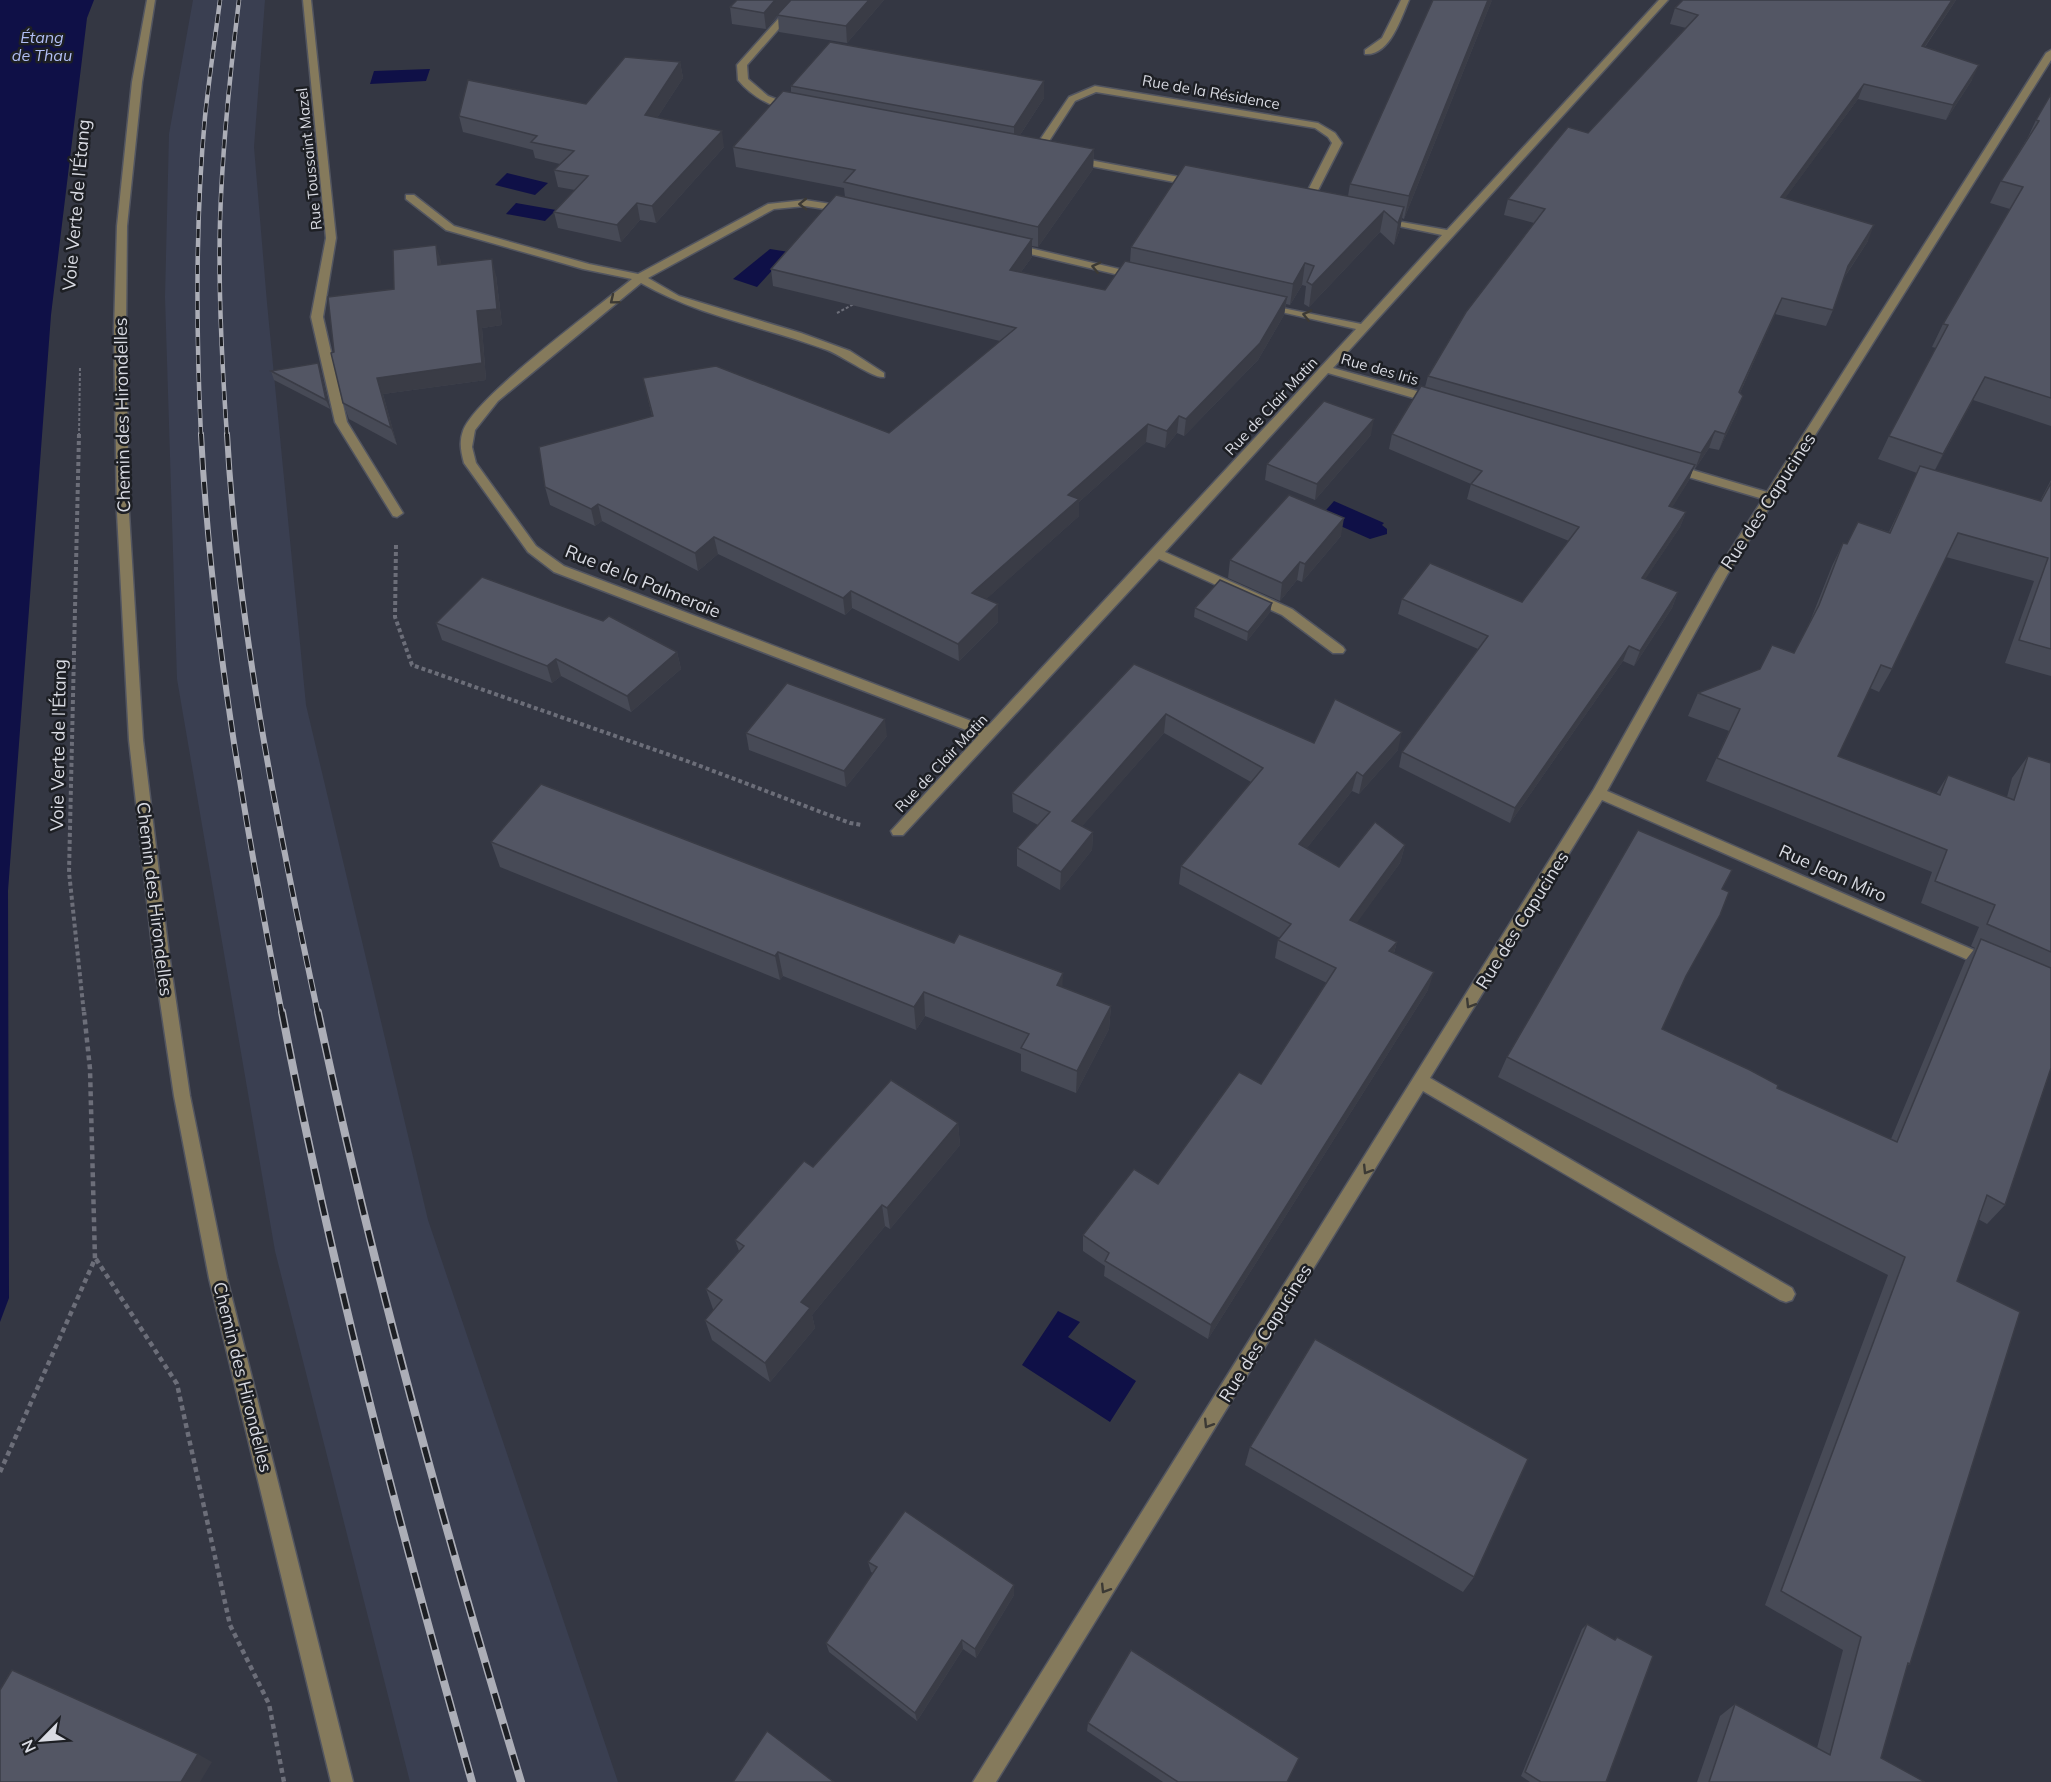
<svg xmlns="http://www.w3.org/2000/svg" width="2051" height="1782" font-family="Mulish,sans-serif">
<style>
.built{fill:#3a3f51}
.water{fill:#0f1047}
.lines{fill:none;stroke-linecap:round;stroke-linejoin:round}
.minor-casing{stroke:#525560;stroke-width:3}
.path-far2{stroke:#6c6e79;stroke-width:2;stroke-dasharray:3 2;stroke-linecap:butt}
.path-far1{stroke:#6c6e79;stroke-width:4;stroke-dasharray:4 3;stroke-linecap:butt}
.path{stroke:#6c6e79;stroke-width:4.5;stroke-dasharray:5 4;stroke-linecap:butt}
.minor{fill:#857a5c;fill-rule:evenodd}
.rail-far2-casing{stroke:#acaeb7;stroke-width:4.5}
.rail-far1-casing{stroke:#acaeb7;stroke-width:6}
.rail-casing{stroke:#acaeb7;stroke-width:8}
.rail-far2{stroke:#1d1f24;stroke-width:3;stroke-dasharray:9;stroke-linecap:butt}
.rail-far1{stroke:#1d1f24;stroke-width:4;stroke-dasharray:12;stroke-linecap:butt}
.rail{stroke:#1d1f24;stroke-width:5;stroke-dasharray:16;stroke-linecap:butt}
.wall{fill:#474a56}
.shaded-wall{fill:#3a3c46}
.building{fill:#535664;stroke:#3a3c46;stroke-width:1.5}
.oneway{stroke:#3c3a35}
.labels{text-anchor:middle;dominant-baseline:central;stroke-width:5;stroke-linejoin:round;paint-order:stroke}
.far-street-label{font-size:15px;fill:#d9dbe3;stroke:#1d1f24}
.far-water-label{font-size:16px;font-style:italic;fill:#b1bef4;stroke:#1d1f24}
.street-label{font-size:18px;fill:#d9dbe3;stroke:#1d1f24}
</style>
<rect width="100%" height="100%" fill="#343743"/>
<!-- built -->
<path class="built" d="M193 0H265L254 147 267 303 306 705 428 1220 618 1782H410L275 1251 177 679 165 297 169 134Z"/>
<!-- water -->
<g class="water">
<path d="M0 0H94L87 18 51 315 8 891 9 1298 0 1322Z"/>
<path d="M430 69 426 81 370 84 374 71Z"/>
<path d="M507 173 548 183 535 195 495 185Z"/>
<path d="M516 203 556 210 545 221 506 214Z"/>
<path d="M770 249 789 252 757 287 733 279Z"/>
<path d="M1334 501 1384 523 1382 525 1387 529V534L1370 539 1320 517Z"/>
<path d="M1058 1311 1080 1322 1068 1337 1136 1381 1110 1422 1022 1365Z"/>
</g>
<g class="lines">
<defs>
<g id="minor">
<path d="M147 0H155L142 82 127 226 126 331 129 513 143 740 169 954 190 1096 227 1278 353 1782H331L209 1278 174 1096 153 954 129 740 117 513 114 331 117 226 132 82Z"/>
<path d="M303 0H311L336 238 323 317 347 422 403 513 397 517 393 516 335 422 311 317 326 238Z"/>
<path d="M795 0H804L747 65 748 79 768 96 794 106 796 108 791 111C770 106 752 97 738 80L737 65Z"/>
<path d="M1401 0H1409C1401 18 1390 56 1365 54V50L1382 38Z"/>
<path d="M1659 0H1668L1333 368 1439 397V403H1431L1328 373 1165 552 1292 609 1343 647 1345 650 1343 653H1333L1282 615 1159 559 903 835H893L891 831 979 735 554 572 528 552 464 463C461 452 459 442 463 431 475 397 598 307 632 279L583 269 446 230 406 199V195H414L454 226 589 264 638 274 768 204 805 200 850 207 851 209 846 212 805 206 774 209 648 278 679 296 801 333 850 351 884 373V377C874 379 841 355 827 350 765 327 698 316 641 283L498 401 475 430 472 447 476 463 536 546 564 566 987 727 1356 329 1263 308V304L1361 324 1442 235 1379 222V218L1447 230Z"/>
<path d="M2051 50V60L1727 575 1607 791 1992 958 1995 962 1992 966H1982L1602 800 1430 1078 1792 1288 1795 1294 1792 1300 1786 1302 1780 1300 1423 1091 996 1782H973L1594 789 1715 574 1763 499 1668 471 1666 468 1672 464 1767 492 2046 53Z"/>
<path d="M1095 86 1318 123 1335 133 1342 143 1311 204 1306 207 1301 204 1332 143 1328 137 1315 128 1096 92 1075 101 1040 155H1032L1031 153 1069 97Z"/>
<path d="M1074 157 1195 180 1200 183 1195 186 1070 162 1069 160Z"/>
<path d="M1013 244 1140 274 1141 276 1136 279 1009 249 1008 247Z"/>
</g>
</defs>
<!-- minor casing -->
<use href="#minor" class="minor-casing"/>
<!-- path-far2 -->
<g class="path-far2">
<path d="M837 313 854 304"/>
<path d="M79 436 80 367"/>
</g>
<!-- path-far1 -->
<g class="path-far1">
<path d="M79 434 69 872 84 1014"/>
<path d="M396 545 395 617 412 665 687 761 850 823 862 825"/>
</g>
<!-- path -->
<g class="path">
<path d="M96 1259 177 1384 230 1625 269 1704 284 1782"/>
<path d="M0 1472 95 1259 90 1069 84 1012"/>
</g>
<!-- minor -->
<use href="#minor" class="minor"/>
<defs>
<g id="rail-far2">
<path d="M201 436C196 330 195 223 205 117 209 78 215 39 220 0"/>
<path d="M227 436C222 365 218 293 220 222 222 148 230 74 239 0"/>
</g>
<g id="rail-far1">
<path d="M201 434C211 629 245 823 282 1014"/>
<path d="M227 434C238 629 277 823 318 1014"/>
</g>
<g id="rail">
<path d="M282 1012C332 1272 400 1528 472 1782"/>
<path d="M318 1012C373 1272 444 1528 521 1782"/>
</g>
</defs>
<!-- rail-far2 casing -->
<use href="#rail-far2" class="rail-far2-casing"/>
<!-- rail-far1 casing -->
<use href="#rail-far1" class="rail-far1-casing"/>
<!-- rail casing -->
<use href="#rail" class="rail-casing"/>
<!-- rail-far2 -->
<use href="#rail-far2" class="rail-far2"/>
<!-- rail-far1 -->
<use href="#rail-far1" class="rail-far1"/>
<!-- rail -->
<use href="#rail" class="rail"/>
</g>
<!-- wall -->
<g class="wall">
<path d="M884 0 847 43 779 32 778 16 766 29 732 24 730 7Z"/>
<path d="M1492 0 1404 219 1402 218 1400 229 1394 245 1380 232 1309 307 1304 304 1306 286 1302 285 1290 305 1286 304 1284 315 1258 360 1184 436 1177 433 1165 448 1146 442 1079 502V516L986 599 998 604V622L959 661 852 608 845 615 718 554 698 571 602 521 595 526 550 505 545 487 652 416 643 378 889 433 1000 341 773 286 771 269 845 197 844 188 736 167 733 147 791 93V86L1044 98 1020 135 1094 149 1093 169 1038 247 1032 246V257L1021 272 1105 290 1130 262 1131 247 1348 196 1350 184Z"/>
<path d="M1683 0H1956L1925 47 1972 80 1946 120 1858 99 1785 198 1868 241 1844 278 1833 310 1826 326 1775 314 1740 393 1737 412 1719 450 1709 448 1695 469H1693L1689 480 1672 507 1686 512 1680 527 1645 579 1678 592 1672 608 1634 666 1623 661 1510 823 1399 767 1402 752 1478 649 1398 614 1402 599 1522 602 1569 541 1467 499 1471 484 1389 449 1392 434 1425 387 1428 376 1534 223 1504 215 1508 199 1588 133 1686 28 1670 24 1675 8Z"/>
<path d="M680 62 683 78 657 118 724 147 656 223 640 220 621 242 558 228 554 212 575 190 558 187 554 170 560 164 535 158 533 150 463 132 459 116 586 104Z"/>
<path d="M2051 94V426L1973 400 1935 470 2040 501 2051 480V676L2005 663 2034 581 1946 557 1892 669 1879 692 1870 688 1838 756 1936 794 1948 775 2007 797 2012 778 2028 756 2051 763V1068L2005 1205 1987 1224 1978 1219 1957 1281 1910 1664 1907 1666 1881 1758 1925 1782H1697L1720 1716 1735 1704 1817 1748 1843 1650 1765 1605 1888 1275 1498 1077 1507 1057 1732 870 1722 889 1720 915 1682 983 1662 1029 1777 1088 1891 1139 1965 961 1975 948 1971 946 1979 927 1921 903 1932 872 1706 781 1729 731 1688 716 1698 693 1760 669 1794 653 1809 624 1832 566 1843 543 1847 544 1858 522 1889 532 1917 473 1878 459 1889 436 1936 348 1932 347 1943 324 2010 209 1990 203 2001 181 2028 137 2036 120Z"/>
<path d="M441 261V265L496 275 502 325 482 328 486 380 383 394 397 445 349 419 343 403 394 289Z"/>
<path d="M271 371 321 372 330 409 274 380Z"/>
<path d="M1371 435 1315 500 1265 480 1267 464Z"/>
<path d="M1341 536 1302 582 1297 580 1280 601 1228 578 1230 560Z"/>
<path d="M1272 603 1270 612 1247 641 1194 617 1195 608Z"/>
<path d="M436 623 677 652 681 669 631 712 561 676 552 683 442 640Z"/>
<path d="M1134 664 1314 743 1398 750 1359 794 1352 791 1306 849 1339 867 1405 845 1400 863 1356 923 1397 942 1394 953 1428 990 1208 1339 1104 1276 1105 1266 1083 1251V1235L1158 1184 1261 1084 1327 983 1275 958 1278 940 1280 938 1179 884 1181 866 1251 782 1164 733 1082 826 1093 832 1092 850 1060 890 1017 866V848L1038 825 1013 812 1012 793Z"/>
<path d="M746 733 887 736 846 787 749 750Z"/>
<path d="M491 842 1063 988 1111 1006 1109 1029 1076 1093 1021 1071V1054L925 1016 916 1030 783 976 780 980 500 867Z"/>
<path d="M958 1123 960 1145 890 1229 885 1226 812 1315 815 1328 770 1382 712 1340 705 1320 714 1310 713 1309 706 1289 739 1251 735 1240 813 1167Z"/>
<path d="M1250 1447 1474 1577 1463 1592 1245 1465Z"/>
<path d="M868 1562 1014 1595 976 1658 963 1649 917 1721 829 1652 826 1643 873 1573 871 1572Z"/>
<path d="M1587 1624 1614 1640 1617 1637 1606 1782H1530L1521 1776 1582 1629Z"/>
<path d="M1088 1723 1287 1782H1163L1087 1731Z"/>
</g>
<!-- shaded-wall -->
<g class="shaded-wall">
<path d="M775 0H792L777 15V16L766 29 764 13Z"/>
<path d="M869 0H884L847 43 846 26Z"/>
<path d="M1488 0H1492L1404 219 1409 196Z"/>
<path d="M1952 0H1956L1915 61 1922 46Z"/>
<path d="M680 62 683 78 648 132 645 115Z"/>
<path d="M1979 65 1972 80 1946 120 1953 105Z"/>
<path d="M1044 81V98L1014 144V127Z"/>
<path d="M1864 84 1858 99 1775 212 1781 197Z"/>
<path d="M722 131 724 147 656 223 652 206Z"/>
<path d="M1094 149 1093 169 1038 247V227Z"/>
<path d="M637 203 640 220 621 242 617 225Z"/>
<path d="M1404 207 1400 229 1394 245 1398 223Z"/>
<path d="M1384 211 1380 232 1309 307 1312 285Z"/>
<path d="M1874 225 1868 241 1841 282 1848 266Z"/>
<path d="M1032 239V257L1010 287V270Z"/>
<path d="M436 245 441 261 443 282 438 265Z"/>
<path d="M492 259 496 275 502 325 482 328 486 380 383 394 397 445 391 428 377 378 477 311Z"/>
<path d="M1305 263 1302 285 1290 305 1293 284Z"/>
<path d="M1287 297 1284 315 1258 360 1184 436 1186 419Z"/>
<path d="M1782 298 1775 314 1733 408 1739 392Z"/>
<path d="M318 363 321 372 330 409 326 400Z"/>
<path d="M1985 377 1973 400 1931 478 1943 454Z"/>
<path d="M1743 396 1737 412 1719 450 1725 434Z"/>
<path d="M1179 416 1177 433 1165 448 1167 431Z"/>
<path d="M1374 419 1371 435 1315 500 1317 484Z"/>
<path d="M1148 424 1146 442 1079 502V516L973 611 972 593 1068 495Z"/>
<path d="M1715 431 1709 448 1695 469 1701 453Z"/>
<path d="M1695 465 1689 480 1664 521 1669 506Z"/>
<path d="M598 504 602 521 595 526 591 509Z"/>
<path d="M1686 512 1680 527 1636 593 1642 578Z"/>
<path d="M1344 518 1341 536 1302 582 1305 564Z"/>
<path d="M714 537 718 554 698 571 695 553Z"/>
<path d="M1300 562 1297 580 1280 601 1282 583Z"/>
<path d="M851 591 852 608 845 615 843 598Z"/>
<path d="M1678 592 1672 608 1634 666 1640 651Z"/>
<path d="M1272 603 1270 612 1247 641 1248 632Z"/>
<path d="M998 604V622L959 661 958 644Z"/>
<path d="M1629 646 1623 661 1510 823 1515 808Z"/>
<path d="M677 652 681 669 631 712 627 696Z"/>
<path d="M556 659 561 676 552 683 547 666Z"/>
<path d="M1166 714 1164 733 1071 839 1072 821Z"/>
<path d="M885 719 887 736 846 787 844 771Z"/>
<path d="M1402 732 1398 750 1359 794 1363 776Z"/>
<path d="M1357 772 1352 791 1295 863 1299 844Z"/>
<path d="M1093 832 1092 850 1060 890 1061 872Z"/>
<path d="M1405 845 1400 863 1346 938 1350 920Z"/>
<path d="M1397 942 1392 959 1389 951Z"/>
<path d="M778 952 783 976 780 980 775 956Z"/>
<path d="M1434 972 1428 990 1208 1339 1211 1325Z"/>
<path d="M1063 973 1062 997 1057 985Z"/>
<path d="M924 992 925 1016 916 1030 914 1007Z"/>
<path d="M1111 1006 1109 1029 1076 1093 1077 1071Z"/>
<path d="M958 1123 960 1145 890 1229 887 1208Z"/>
<path d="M882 1205 885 1226 812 1315 815 1328 770 1382 765 1363 801 1302Z"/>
<path d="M1014 1585V1595L976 1658 975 1649Z"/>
<path d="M962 1640 963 1649 917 1721 915 1713Z"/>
<path d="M198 1754 212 1762 200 1782H181Z"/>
</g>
<!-- building -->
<g class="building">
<path d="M737 0H775L764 13 730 7Z"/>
<path d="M791 0H869L846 26 777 15Z"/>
<path d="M1433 0H1488L1409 196 1350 184Z"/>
<path d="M1683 0H1952L1922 46 1979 65 1953 105 1864 84 1781 197 1874 225 1848 266 1833 310 1782 298 1739 392 1743 396 1725 434 1715 431 1701 453 1428 376 1466 312 1545 209 1508 199 1568 127 1588 133 1698 15 1675 8Z"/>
<path d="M830 42 1044 81 1014 127 791 86Z"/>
<path d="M625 57 680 62 645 115 722 131 652 206 637 203 617 225 554 212 588 176 554 170 574 151 531 142 537 136 459 116 468 80 586 104Z"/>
<path d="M783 91 1094 149 1038 227 844 182 855 170 733 147Z"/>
<path d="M2051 94V398L1985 377 1943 454 1889 436 1948 325 1943 324 2023 187 2001 181 2039 121 2036 120Z"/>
<path d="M1185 165 1404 207 1398 223 1384 211 1312 285 1307 282 1314 266 1305 263 1293 284 1131 247Z"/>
<path d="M836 195 1032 239 1010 270 1105 290 1125 261 1287 297 1260 343 1186 419 1179 416 1167 431 1148 424 1068 495 1079 499 972 593 998 604 958 644 851 591 843 598 714 537 695 553 598 504 591 509 545 487 539 447 653 416 643 378 716 366 889 433 1016 328 771 269Z"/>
<path d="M436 245 438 265 492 259 497 309 477 311 482 363 377 378 391 428 343 403 331 353 334 352 328 297 394 289 393 250Z"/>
<path d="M318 363 326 400 271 371Z"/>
<path d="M1421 386 1695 465 1669 506 1686 512 1642 578 1678 592 1640 651 1629 646 1515 808 1402 752 1488 636 1402 599 1430 563 1522 602 1579 527 1471 484 1482 471 1392 434Z"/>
<path d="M1324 401 1374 419 1317 484 1267 464Z"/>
<path d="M1920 466 2041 501 2051 483V649L2019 640 2048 558 1958 533 1892 669 1881 665 1838 756 1940 795 1948 775 2014 800 2028 756 2051 763V952L1987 924 1995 905 1935 881 1947 850 1717 758 1740 709 1698 693 1760 669 1772 645 1794 653 1819 605 1843 543 1847 544 1858 522 1890 533Z"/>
<path d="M1289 495 1344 518 1305 564 1300 562 1282 583 1230 560Z"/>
<path d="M482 577 603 621 609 616 677 652 627 696 556 659 547 666 436 623Z"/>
<path d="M1220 580 1272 603 1248 632 1195 608Z"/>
<path d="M1134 664 1314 743 1335 699 1402 732 1363 776 1357 772 1299 844 1339 867 1375 822 1405 845 1350 920 1397 942 1389 951 1434 972 1211 1325 1105 1261 1109 1253 1083 1235 1134 1169 1158 1184 1239 1072 1261 1084 1336 968 1278 940 1291 924 1181 866 1263 768 1166 714 1072 821 1093 832 1061 872 1017 848 1050 812 1012 793Z"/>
<path d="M787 683 885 719 844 771 746 733Z"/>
<path d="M541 784 954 943 959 934 1063 973 1057 985 1111 1006 1077 1071 1021 1048 1029 1034 924 992 914 1007 778 952 775 956 491 842Z"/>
<path d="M1638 830 1732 870 1722 889 1729 892 1720 915 1686 976 1662 1029 1750 1070 1778 1085 1777 1088 1897 1142 1981 939 2051 968V1068L2005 1205 1987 1195 1957 1281 2020 1312 1910 1664 1908 1663 1881 1758 1925 1782H1709L1735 1704 1830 1755 1861 1637 1781 1591 1905 1257 1507 1057Z"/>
<path d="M891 1080 958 1123 887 1208 882 1205 801 1302 810 1308 765 1363 705 1320 722 1300 706 1289 744 1246 735 1240 804 1161 813 1167Z"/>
<path d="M1315 1339 1528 1459 1474 1577 1250 1447Z"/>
<path d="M905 1511 1014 1585 975 1649 962 1640 915 1713 826 1643 877 1567 868 1562Z"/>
<path d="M1587 1624 1615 1640 1617 1637 1653 1656 1606 1782H1541L1525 1772Z"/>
<path d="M1131 1650 1299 1758 1287 1782H1178L1088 1723Z"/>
<path d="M12 1670 198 1754 181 1782H0V1690Z"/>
<path d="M767 1731 834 1782H733Z"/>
</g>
<!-- one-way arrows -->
<defs><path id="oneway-chevron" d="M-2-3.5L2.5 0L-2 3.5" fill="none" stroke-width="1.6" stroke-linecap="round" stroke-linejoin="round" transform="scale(1.5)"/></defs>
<g class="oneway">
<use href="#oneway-chevron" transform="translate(803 204) rotate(179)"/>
<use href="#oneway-chevron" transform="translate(1096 267) rotate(-167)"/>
<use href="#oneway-chevron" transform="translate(614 300) rotate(141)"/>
<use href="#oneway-chevron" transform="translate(1307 315) rotate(-167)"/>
<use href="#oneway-chevron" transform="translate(1470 1004) rotate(122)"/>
<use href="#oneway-chevron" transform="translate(1367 1170) rotate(122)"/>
<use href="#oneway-chevron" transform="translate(1208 1424) rotate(122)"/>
<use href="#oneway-chevron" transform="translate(1105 1589) rotate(122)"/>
</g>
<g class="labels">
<!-- far-street labels -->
<g class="far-street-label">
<text transform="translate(1211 92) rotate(10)">Rue de la Résidence</text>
<text transform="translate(309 159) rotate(-96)">Rue Toussaint Mazel</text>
<text transform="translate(1380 369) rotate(16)">Rue des Iris</text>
<text transform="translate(1271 406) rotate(-47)">Rue de Clair Matin</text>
<text transform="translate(941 763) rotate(-47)">Rue de Clair Matin</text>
</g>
<!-- far-water labels -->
<g class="far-water-label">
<text x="42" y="37">Étang<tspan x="42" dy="18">de Thau</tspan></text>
</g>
<!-- street labels -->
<g class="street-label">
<text transform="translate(76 205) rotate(-85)">Voie Verte de l'Étang</text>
<text transform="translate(122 415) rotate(-91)">Chemin des Hirondelles</text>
<text transform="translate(1768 501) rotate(-57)">Rue des Capucines</text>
<text transform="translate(643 581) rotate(22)">Rue de la Palmeraie</text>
<text transform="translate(58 745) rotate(-89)">Voie Verte de l'Étang</text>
<text transform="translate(1833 873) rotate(24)">Rue Jean Miro</text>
<text transform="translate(155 899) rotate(83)">Chemin des Hirondelles</text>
<text transform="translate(1522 920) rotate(-58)">Rue des Capucines</text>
<text transform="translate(1265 1333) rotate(-58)">Rue des Capucines</text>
<text transform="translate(243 1377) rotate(76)">Chemin des Hirondelles</text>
</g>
</g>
<!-- north arrow -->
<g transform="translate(42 1740) rotate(245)" stroke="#1d1f24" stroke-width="4.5" paint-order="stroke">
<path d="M0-4.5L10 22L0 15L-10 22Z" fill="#d9dbe3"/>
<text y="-9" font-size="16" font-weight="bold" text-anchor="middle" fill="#d9dbe3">N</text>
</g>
</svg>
